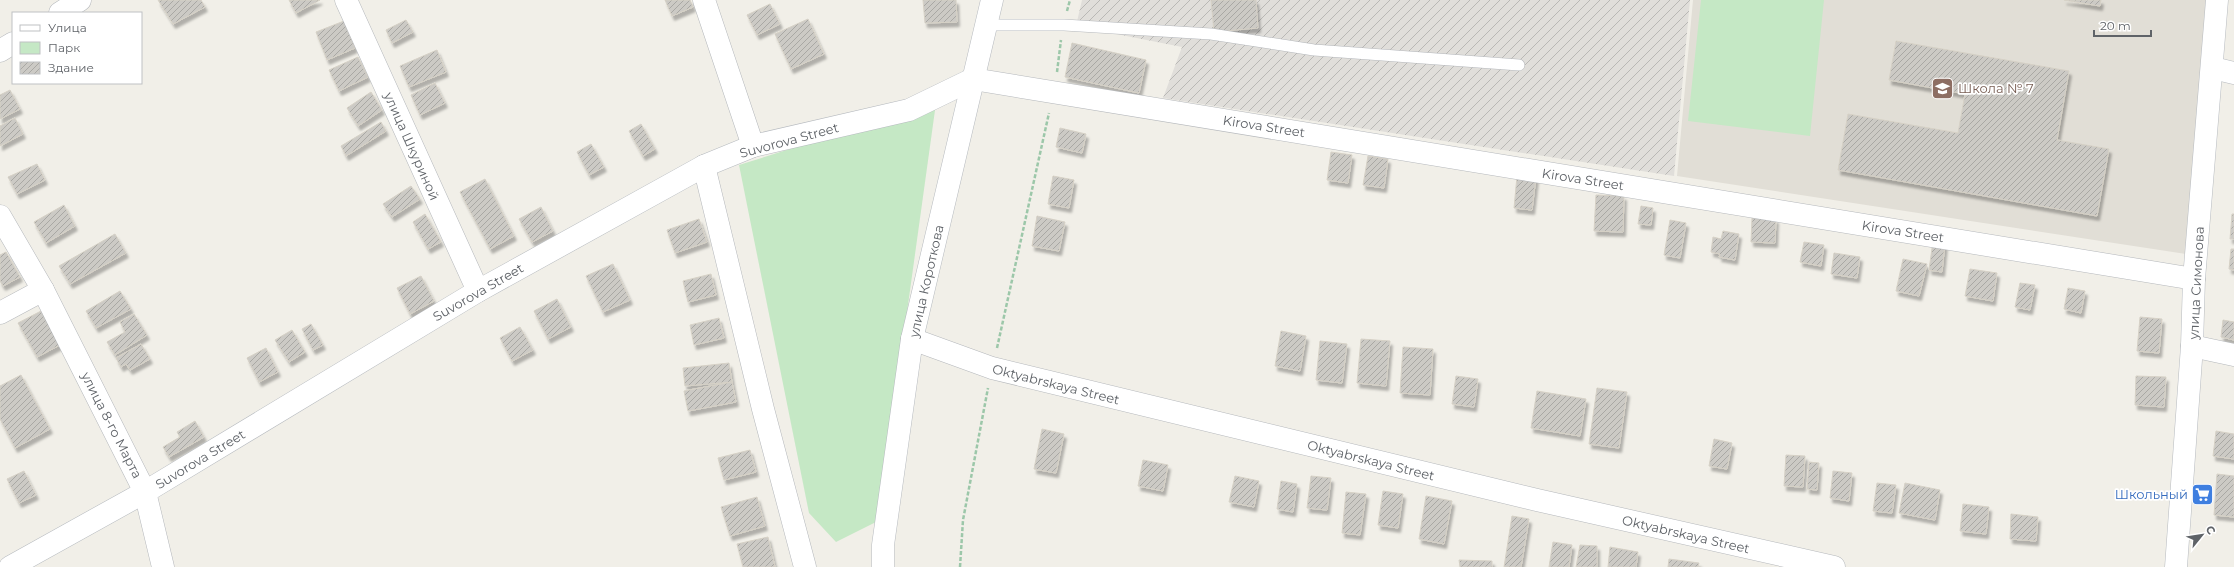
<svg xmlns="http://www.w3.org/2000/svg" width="2234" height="567" font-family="Montserrat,sans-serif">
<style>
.industrial{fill:url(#industrial-furrows)}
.education{fill:#e1ded6}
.green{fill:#c5e8c5}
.building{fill:url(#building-hatch);stroke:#d6d1c6;filter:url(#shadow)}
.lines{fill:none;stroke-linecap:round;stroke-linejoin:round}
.lane-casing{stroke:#b5b8bc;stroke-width:12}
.street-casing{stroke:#b5b8bc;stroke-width:23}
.secondary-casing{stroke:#b6babf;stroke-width:23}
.path{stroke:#9cc7a9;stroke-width:2.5;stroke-dasharray:4 2;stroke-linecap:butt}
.lane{stroke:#fff;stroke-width:11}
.street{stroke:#fff;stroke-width:22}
.secondary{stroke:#fff;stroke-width:22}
.labels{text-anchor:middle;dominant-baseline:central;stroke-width:3.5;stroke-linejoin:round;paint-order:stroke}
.education-label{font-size:13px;fill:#785e54;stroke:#fff;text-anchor:start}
.street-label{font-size:13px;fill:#5f6368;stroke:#fff}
.shop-label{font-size:13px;fill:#366cbe;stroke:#fff;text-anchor:end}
</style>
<defs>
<pattern id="industrial-furrows" width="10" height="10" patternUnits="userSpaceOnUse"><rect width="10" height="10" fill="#e0deda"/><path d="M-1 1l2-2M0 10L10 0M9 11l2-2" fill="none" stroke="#b9b8b5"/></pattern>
<pattern id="building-hatch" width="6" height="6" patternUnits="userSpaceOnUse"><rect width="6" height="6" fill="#cccac5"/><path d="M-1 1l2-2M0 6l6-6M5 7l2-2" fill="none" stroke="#a9a8a4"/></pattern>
<filter id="shadow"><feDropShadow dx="2.5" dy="4.5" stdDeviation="1" flood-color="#0004"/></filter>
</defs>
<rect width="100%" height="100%" fill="#f1efe8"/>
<!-- industrial -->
<path class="industrial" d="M1082 0H1690L1674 176 1163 98 1182 47 1076 26Z"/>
<!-- education -->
<path class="education" d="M1693 0H2208L2186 254 1677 176Z"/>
<!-- green -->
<g class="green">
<path d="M1701 0H1824L1810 136 1688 121Z"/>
<path d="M936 103 878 521 836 542 809 513 739 165Z"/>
</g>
<!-- building -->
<g class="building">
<path d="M158 0H201L205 7 173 24Z"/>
<path d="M289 0H320L296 13Z"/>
<path d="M665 0H690L693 7 672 16Z"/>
<path d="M923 0H956L957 22 925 23Z"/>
<path d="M1211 0H1256L1258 28 1214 32Z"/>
<path d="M2064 0H2101L2100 6Z"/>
<path d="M770 4 780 24 757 35 747 15Z"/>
<path d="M808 19 824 54 791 69 775 34Z"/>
<path d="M406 20 413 32 392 43 386 30Z"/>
<path d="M344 21 355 48 327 60 316 32Z"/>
<path d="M1896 41 2069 71 2057 140 2109 149 2097 216 1838 170 1848 114 1958 133 1965 94 1889 80Z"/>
<path d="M1072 43 1146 60 1139 93 1065 77Z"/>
<path d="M437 50 446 72 409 87 400 66Z"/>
<path d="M358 57 368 77 339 91 329 70Z"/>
<path d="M435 83 445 103 420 115 411 95Z"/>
<path d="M10 90 20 109 0 119V95Z"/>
<path d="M371 92 382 110 358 126 347 108Z"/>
<path d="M15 118 23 134 0 146V126Z"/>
<path d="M381 122 386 131 346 156 341 146Z"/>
<path d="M641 124 655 149 643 156 629 131Z"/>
<path d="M1060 128 1086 134 1082 153 1056 147Z"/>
<path d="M591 144 604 167 589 175 577 152Z"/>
<path d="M1331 152 1352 155 1348 183 1327 180Z"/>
<path d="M1368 156 1388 159 1384 188 1363 185Z"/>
<path d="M37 164 45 180 17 194 8 177Z"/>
<path d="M1053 176 1074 180 1069 208 1048 204Z"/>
<path d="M1517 176 1536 177 1532 210 1514 208Z"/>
<path d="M485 179 514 236 490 249 460 192Z"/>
<path d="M411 186 420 199 392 217 383 204Z"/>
<path d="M1596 195 1624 196 1623 232 1594 231Z"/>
<path d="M64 205 75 226 46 243 34 222Z"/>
<path d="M1641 206 1653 208 1651 225 1638 224Z"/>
<path d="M541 207 553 231 532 242 519 219Z"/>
<path d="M425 214 441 242 428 249 413 222Z"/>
<path d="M2232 214H2234V239H2230Z"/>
<path d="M1037 216 1065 222 1059 251 1032 246Z"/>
<path d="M1752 218 1776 219 1775 243 1751 242Z"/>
<path d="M699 219 707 242 675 253 667 230Z"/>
<path d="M1670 220 1686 223 1680 258 1664 255Z"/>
<path d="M1723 231 1739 234 1735 260 1719 257 1720 254 1711 252 1713 237 1721 239Z"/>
<path d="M115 234 126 253 70 284 59 266Z"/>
<path d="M1933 241 1945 243 1942 272 1929 270Z"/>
<path d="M1804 242 1824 245 1821 266 1800 262Z"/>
<path d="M2231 249H2234V270L2229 269Z"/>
<path d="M6 252 20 277 3 286 0 281V255Z"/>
<path d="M1834 253 1860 257 1857 278 1831 274Z"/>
<path d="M1903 259 1927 264 1919 296 1896 291Z"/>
<path d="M613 264 630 300 603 312 586 276Z"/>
<path d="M1970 269 1997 273 1993 301 1965 296Z"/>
<path d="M711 274 716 295 688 302 683 281Z"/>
<path d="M421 276 434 301 410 314 397 288Z"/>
<path d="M2020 283 2035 285 2030 310 2015 307Z"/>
<path d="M2068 288 2085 291 2081 313 2064 309Z"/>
<path d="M120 291 131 309 96 328 86 311Z"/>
<path d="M557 299 571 327 548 339 534 311Z"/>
<path d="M41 311 60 345 37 357 18 323Z"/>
<path d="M134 314 147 335 115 355 107 342 125 332 120 322Z"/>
<path d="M2140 317 2162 319 2159 353 2137 351Z"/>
<path d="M719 318 724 338 694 345 690 325Z"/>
<path d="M2223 320 2234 322V340L2221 337Z"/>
<path d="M311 324 323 345 313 350 302 329Z"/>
<path d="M520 327 533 350 512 361 500 338Z"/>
<path d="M292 330 305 352 289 362 275 340Z"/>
<path d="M1281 331 1306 336 1300 371 1275 366Z"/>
<path d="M1361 339 1390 341 1386 386 1357 383Z"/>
<path d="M1320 341 1347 344 1342 383 1316 380Z"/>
<path d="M141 344 150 359 130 370 126 364 121 367 116 358Z"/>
<path d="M1403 347 1433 349 1430 395 1400 393Z"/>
<path d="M266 348 278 372 259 382 247 358Z"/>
<path d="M729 363 732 382 685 386 683 368Z"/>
<path d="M21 375 50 429 15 448 0 419V386Z"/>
<path d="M1456 376 1478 379 1474 407 1452 404Z"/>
<path d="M2136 376 2166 377 2164 407 2135 405Z"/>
<path d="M732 382 736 402 688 411 684 391Z"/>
<path d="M1597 388 1627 392 1619 448 1589 444Z"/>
<path d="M1537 391 1586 399 1580 436 1531 428Z"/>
<path d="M195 421 204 437 169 457 163 447 180 437 177 432Z"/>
<path d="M1042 429 1064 434 1056 473 1034 469Z"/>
<path d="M2216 431 2234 434V459L2213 456Z"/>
<path d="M1714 439 1732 443 1727 469 1709 466Z"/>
<path d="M750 450 756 472 724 480 718 458Z"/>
<path d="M1786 455 1805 456 1803 487 1784 486Z"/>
<path d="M1143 460 1168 465 1163 491 1138 486Z"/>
<path d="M1809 462 1819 463 1817 490 1807 489Z"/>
<path d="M24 471 36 495 19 503 7 479Z"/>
<path d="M1833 471 1852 473 1849 501 1830 498Z"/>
<path d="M2217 474 2234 476V517L2214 515Z"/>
<path d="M1235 476 1259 481 1254 507 1229 502Z"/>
<path d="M1311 476 1331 478 1327 510 1307 508Z"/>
<path d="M1281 481 1297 484 1293 512 1277 509Z"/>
<path d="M1877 483 1896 485 1892 513 1873 511Z"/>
<path d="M1905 483 1940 490 1935 520 1899 513Z"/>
<path d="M1383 491 1403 494 1398 528 1378 525Z"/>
<path d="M1346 492 1366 494 1360 535 1342 533Z"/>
<path d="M1426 496 1452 501 1444 544 1419 539Z"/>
<path d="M757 497 765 526 730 536 721 507Z"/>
<path d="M1963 504 1989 507 1986 534 1960 531Z"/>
<path d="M2011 514 2038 517 2036 541 2010 539Z"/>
<path d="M1512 516 1529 519 1521 567H1504Z"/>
<path d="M768 537 775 567H743L737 544Z"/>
<path d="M1553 542 1572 545 1569 567H1549Z"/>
<path d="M1580 545 1597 546V567H1576Z"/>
<path d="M1610 547 1638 552 1636 567H1608Z"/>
<path d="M1669 559 1699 563 1698 567H1668Z"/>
<path d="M1459 560 1492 561V567H1460Z"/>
</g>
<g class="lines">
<defs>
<path id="lane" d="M986 25H1064L1211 34 1314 50 1519 65"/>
<g id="street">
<path d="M346 0 478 291"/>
<path d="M704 0 753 146"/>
<path d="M60 13 80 0"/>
<path d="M0 51 13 43"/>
<path d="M973 79 2194 279"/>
<path d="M704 166 763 409 805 567"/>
<path d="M0 216 43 290 145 492 163 567"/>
<path d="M0 313 43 290"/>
<path d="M912 339 992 368 1537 500 1834 567"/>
<path d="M2192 346 2234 355"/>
</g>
<g id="secondary">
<path d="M2213 68 2234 73"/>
<path d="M10 567 145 492 478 291 704 166 753 146 909 110 973 79"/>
<path d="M883 567V545L912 339 992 0"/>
<path d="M2176 567 2192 346 2194 279 2217 0"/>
</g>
</defs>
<!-- lane casing -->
<use href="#lane" class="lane-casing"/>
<!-- street casing -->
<use href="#street" class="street-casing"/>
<!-- secondary casing -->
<use href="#secondary" class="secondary-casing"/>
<!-- path -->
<g class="path">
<path d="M1067 11 1070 0"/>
<path d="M1057 72 1061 40"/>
<path d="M997 348 1049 113"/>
<path d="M960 567 963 520 988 388"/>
</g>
<!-- lane -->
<use href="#lane" class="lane"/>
<!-- street -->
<use href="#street" class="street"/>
<!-- secondary -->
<use href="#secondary" class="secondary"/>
</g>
<!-- icons -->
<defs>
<symbol id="school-square" viewBox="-11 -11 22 22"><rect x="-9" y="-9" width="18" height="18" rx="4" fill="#8d6e63" stroke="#fff"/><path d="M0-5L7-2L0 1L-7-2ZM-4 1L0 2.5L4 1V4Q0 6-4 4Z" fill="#fff"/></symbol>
<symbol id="supermarket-square" viewBox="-11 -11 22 22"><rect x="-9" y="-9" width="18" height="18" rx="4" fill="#3f7fe0" stroke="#fff"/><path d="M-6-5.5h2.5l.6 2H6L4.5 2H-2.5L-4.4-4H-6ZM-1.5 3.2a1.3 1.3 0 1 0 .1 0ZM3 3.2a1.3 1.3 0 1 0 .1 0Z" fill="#fff"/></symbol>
</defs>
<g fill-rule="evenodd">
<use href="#school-square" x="1930" y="76" width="25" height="25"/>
<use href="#supermarket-square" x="2190" y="482" width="25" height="25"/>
</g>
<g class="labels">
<!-- education labels -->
<g class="education-label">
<text x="1958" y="88">Школа № 7</text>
</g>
<!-- street labels -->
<g class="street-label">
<text transform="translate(1264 126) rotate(9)">Kirova Street</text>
<text transform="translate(789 140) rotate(-15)">Suvorova Street</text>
<text transform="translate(412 146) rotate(66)">улица Шкуриной</text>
<text transform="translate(1583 179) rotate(9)">Kirova Street</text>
<text transform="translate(1903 231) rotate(9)">Kirova Street</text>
<text transform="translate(926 281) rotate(-77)">улица Короткова</text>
<text transform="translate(2196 283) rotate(-87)">улица Симонова</text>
<text transform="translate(478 292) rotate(-30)">Suvorova Street</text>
<text transform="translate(1056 384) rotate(14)">Oktyabrskaya Street</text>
<text transform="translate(112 425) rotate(63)">улица 8-го Марта</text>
<text transform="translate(200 459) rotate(-31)">Suvorova Street</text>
<text transform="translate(1371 460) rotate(14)">Oktyabrskaya Street</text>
<text transform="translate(1686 534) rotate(13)">Oktyabrskaya Street</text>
</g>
<!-- shop labels -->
<g class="shop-label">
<text x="2188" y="494">Школьный</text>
</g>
</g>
<!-- legend -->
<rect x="12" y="12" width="130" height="72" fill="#ffffff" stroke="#bfc1c3"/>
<rect x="20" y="25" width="20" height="6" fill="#ffffff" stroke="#bfc1c3"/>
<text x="48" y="32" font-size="12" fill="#5f6368">Улица</text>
<rect x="20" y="42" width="20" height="12" fill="#c5e8c5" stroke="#bfc1c3"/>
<text x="48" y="52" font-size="12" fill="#5f6368">Парк</text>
<rect x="20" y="62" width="20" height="12" fill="url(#building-hatch)" stroke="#bfc1c3"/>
<text x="48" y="72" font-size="12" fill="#5f6368">Здание</text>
<!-- north arrow -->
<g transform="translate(2202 535) rotate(60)" stroke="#ffffff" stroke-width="3" paint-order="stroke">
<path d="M0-3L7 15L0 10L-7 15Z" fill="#5f6368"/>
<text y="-6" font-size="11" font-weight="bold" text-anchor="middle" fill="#5f6368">С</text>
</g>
<!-- scale -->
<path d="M2094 30v6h57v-6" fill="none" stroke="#5f6368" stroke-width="2"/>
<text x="2100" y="30" font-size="12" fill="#5f6368" stroke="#ffffff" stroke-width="3" paint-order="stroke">20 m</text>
</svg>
